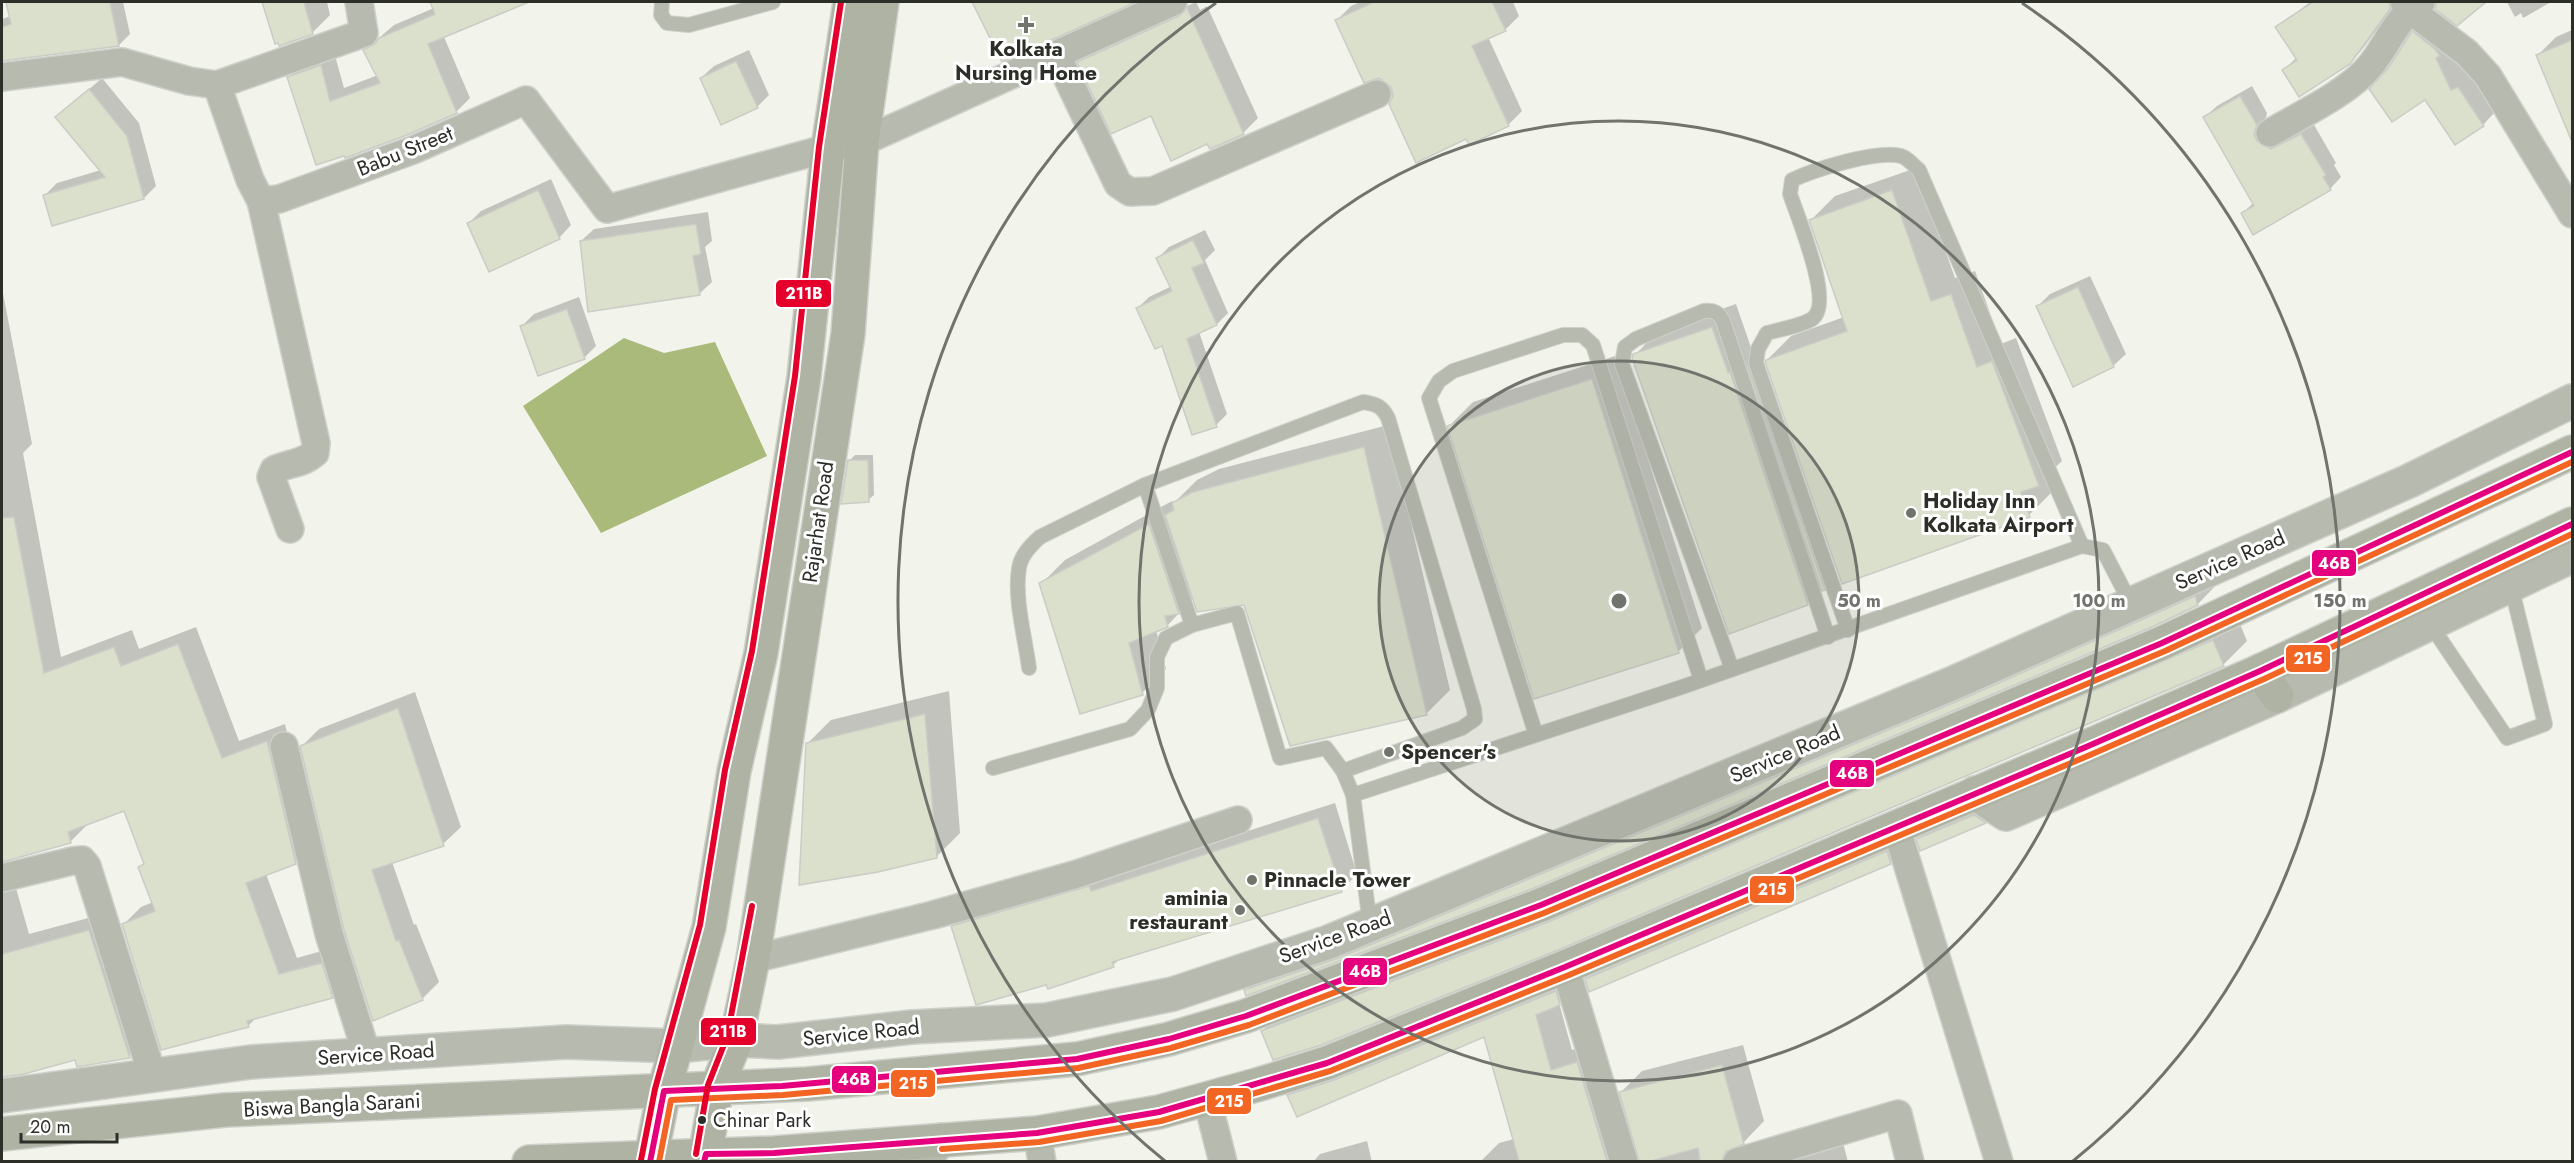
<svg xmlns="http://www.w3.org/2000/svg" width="2574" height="1163" font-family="Jost,sans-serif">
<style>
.water{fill:#aaba7b}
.shadow{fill:#0003}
.building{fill:#dae0cc;stroke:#caccc5;stroke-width:1.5}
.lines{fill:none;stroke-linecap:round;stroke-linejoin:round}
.service-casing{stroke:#ced0ca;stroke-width:16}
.minor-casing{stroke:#ced0ca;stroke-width:30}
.tertiary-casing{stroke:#ced0ca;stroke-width:36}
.primary-casing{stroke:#ced0ca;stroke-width:36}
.service{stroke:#b7bbaf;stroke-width:14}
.minor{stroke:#b7bbaf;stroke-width:27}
.tertiary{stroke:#b7bbaf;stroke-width:33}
.primary{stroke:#aeb3a3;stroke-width:33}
.bus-1-casing{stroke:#fff;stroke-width:10}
.bus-2-casing{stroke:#fff;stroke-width:10}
.bus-3-casing{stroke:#fff;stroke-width:10}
.bus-1{stroke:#e5007d;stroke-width:6}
.bus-2{stroke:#f26522;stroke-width:6}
.bus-3{stroke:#e4002b;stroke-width:6}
.ring{fill:none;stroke:#71736d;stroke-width:3}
.poi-dot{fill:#71736d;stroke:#fff;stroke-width:2}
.bus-dot{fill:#2c2e28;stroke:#fff;stroke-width:2}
.labels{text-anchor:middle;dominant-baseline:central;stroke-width:6;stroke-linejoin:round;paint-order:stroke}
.bus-label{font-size:20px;fill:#2c2e28;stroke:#fff;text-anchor:start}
.poi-label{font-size:21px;font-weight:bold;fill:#2c2e28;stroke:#fff;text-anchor:start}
.street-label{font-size:21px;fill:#2c2e28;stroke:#fff}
.centre{fill:#71736d;stroke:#fff;stroke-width:3}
.ring-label{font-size:18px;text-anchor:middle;font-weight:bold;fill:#71736d;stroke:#fff;stroke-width:6;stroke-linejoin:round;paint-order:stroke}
.line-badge{stroke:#fff;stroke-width:2}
.badge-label{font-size:16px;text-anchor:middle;font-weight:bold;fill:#fff}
</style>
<rect width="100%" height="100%" fill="#f2f4ec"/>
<!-- water -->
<path class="water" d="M624 338 664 353 715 342 767 456 601 533 523 406Z"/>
<!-- shadow -->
<g class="shadow">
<path d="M8 2H123L130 34 119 45 2 60V19L11 16Z"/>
<path d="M264 2H327L330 15 312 33 276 42Z"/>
<path d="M432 2H509L497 14 444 37 470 98 456 112 345 156 289 77 303 63 334 52 344 88 378 75 365 50 394 25 434 8Z"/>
<path d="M974 2H1132L1002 60Z"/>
<path d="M1196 2 1200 10 1207 6 1258 118 1243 133 1208 142 1151 114 1079 63 1094 48Z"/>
<path d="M1360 2H1513L1519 16 1505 30 1488 37 1522 111 1508 125 1467 137 1394 97 1393 86 1337 20 1351 6Z"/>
<path d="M2310 2H2397L2361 51 2348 64 2284 70 2297 57 2277 27Z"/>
<path d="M2438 2H2483L2457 24 2437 8Z"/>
<path d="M2507 2H2551L2523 18 2521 13 2515 17Z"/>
<path d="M2426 20 2448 37 2495 112 2483 125 2425 98 2390 68 2414 32Z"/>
<path d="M2572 30V112L2563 116 2538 55 2556 37Z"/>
<path d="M749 50 769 95 757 107 701 78 714 66Z"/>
<path d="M102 78 139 123 156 186 144 198 45 195 57 183 101 170 57 117Z"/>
<path d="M2252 86 2267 113 2265 121 2313 123 2336 163 2334 165 2341 177 2330 189 2243 213 2254 202 2205 117 2217 106Z"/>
<path d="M1916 168 1955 278 1975 271 2001 344 2016 338 2062 461 2047 475 2053 491 2029 515 1843 582 1767 360 1791 336 1844 317 1811 220 1835 196Z"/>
<path d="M551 179 571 225 559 238 469 223 481 211Z"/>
<path d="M708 212 712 241 705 247 712 282 699 294 581 241 594 229Z"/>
<path d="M1205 230 1215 250 1205 260 1228 313 1217 324 1199 332 1227 414 1216 425 1138 308 1149 297 1172 286 1158 258 1169 247Z"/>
<path d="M2090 276 2126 354 2113 366 2038 306 2050 294Z"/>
<path d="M2 288 32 444 23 453 61 657 132 630 139 649 196 627 239 741 285 724 313 844 295 862 266 874 297 958 339 946 350 979 332 997 257 1017 248 1026 123 925 141 907 153 902 140 867 145 862 125 809 88 824 70 842 4 860V863L12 874 29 934 107 913 147 1038 130 1056 78 1065 76 1058 24 1073 2 1076Z"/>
<path d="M579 297 596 346 584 358 522 326 534 314Z"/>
<path d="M1736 304 1831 580 1807 604 1635 355 1658 331Z"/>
<path d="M1615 356 1702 628 1678 652 1449 426 1473 402Z"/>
<path d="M1388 425 1450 690 1426 714 1245 603 1194 597 1167 626 1156 630 1166 669 1142 693 1041 584 1065 560 1172 501 1173 504 1197 480 1219 469Z"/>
<path d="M855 455H873L874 495 868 500 849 461Z"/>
<path d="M2221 580 2198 604 1533 886 1247 994 1245 991 1269 967Z"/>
<path d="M2237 617 2247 641 2223 665 1262 1031 1286 1007Z"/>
<path d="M949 691 960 833 936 857 807 744 831 720Z"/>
<path d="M415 692 461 827 443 844 392 862 414 925 416 924 439 982 422 999 302 746 319 729Z"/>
<path d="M2008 798 1985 822 1921 849 1918 839 1942 816Z"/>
<path d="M1335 803 1357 874 1341 891 1121 958 1113 965 1047 983 953 927 969 910 1107 876Z"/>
<path d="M1911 829 1914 838 1890 862 1587 979 1611 955Z"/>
<path d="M1577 971 1580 982 1559 1003 1572 1050 1598 1041 1630 1145 1638 1158 1621 1092 1642 1071 1743 1045 1764 1121 1743 1143 1747 1152 1841 1135 1848 1162H1480L1499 1143 1514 1139 1485 1035 1289 1095 1310 1074Z"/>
<path d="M1367 1141 1372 1162H1313L1320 1154Z"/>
</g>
<!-- building -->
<g class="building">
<path d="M6 2H110L119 46 2 61V27L11 24Z"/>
<path d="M262 2H304L313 34 279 46 278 43 275 44Z"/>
<path d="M430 2H529L428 44 457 113 407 135 345 158 344 156 316 165 287 77 321 65 330 101 380 83 363 50 375 44 379 38 435 14Z"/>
<path d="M972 2H1136L1002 62Z"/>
<path d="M1374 2H1492L1506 31 1472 46 1509 126 1469 145 1466 139 1416 163 1389 104 1393 96 1391 87 1379 78 1364 83 1335 20Z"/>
<path d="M2313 2H2389L2390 9 2350 64 2299 97 2282 70 2297 60 2275 27Z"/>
<path d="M2437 2H2486L2457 26 2435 9Z"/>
<path d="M1187 8 1244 134 1210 149 1207 144 1171 161 1151 116 1111 134 1077 62 1179 16Z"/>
<path d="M2412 31 2435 49 2440 56 2436 58 2451 90 2458 87 2484 126 2455 145 2425 100 2392 122 2369 89 2389 67Z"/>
<path d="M2572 40V142L2536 55Z"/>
<path d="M736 61 758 108 721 125 700 78Z"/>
<path d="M89 89 127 136 144 199 52 226 43 195 105 177 55 117Z"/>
<path d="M2240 96 2257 125 2254 134 2257 141 2271 149 2301 134 2326 175 2323 177 2331 190 2253 235 2241 213 2254 206 2203 117Z"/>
<path d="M538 190 560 239 489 272 467 223Z"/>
<path d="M1892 190 1931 301 1951 294 1977 367 1992 361 2039 486 2021 492 2030 517 1842 584 1765 362 1766 360 1847 331 1809 220Z"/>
<path d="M696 224 701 254 693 256 700 295 588 312 580 241Z"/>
<path d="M1193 240 1204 263 1192 268 1217 325 1187 339 1217 427 1192 435 1162 346 1155 349 1136 308 1172 291 1156 258Z"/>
<path d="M2078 287 2114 367 2073 387 2036 306Z"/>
<path d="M567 309 585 359 538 376 520 326Z"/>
<path d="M1712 327 1728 373 1730 372 1808 605 1729 634 1632 358 1633 354Z"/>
<path d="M1747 366 1825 590 1822 591Z"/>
<path d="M1592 379 1679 653 1534 699 1447 426Z"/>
<path d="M1364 447 1427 715 1290 746 1244 605 1197 612 1165 515 1174 510 1172 503 1193 492Z"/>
<path d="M848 460H868L869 502 841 504Z"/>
<path d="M14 517 44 673 114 647 121 666 178 644 222 758 267 741 296 864 246 883 279 974 322 963 333 998 247 1021 249 1027 161 1050 122 924 155 911 138 867 144 864 124 811 68 832 71 843 2 862V518Z"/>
<path d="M1149 524 1179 614 1165 616 1168 627 1129 643 1143 695 1080 714 1039 583Z"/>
<path d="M2195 596 2198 605 2154 626 1534 888 1246 996 1244 990 1336 959 1958 701Z"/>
<path d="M2213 640 2224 666 1558 950 1321 1045 1273 1060 1261 1031 1548 922Z"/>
<path d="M398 708 444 846 372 870 396 941 399 940 423 1000 373 1021 344 930 300 746Z"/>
<path d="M925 714 937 858 878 872 799 885 806 743Z"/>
<path d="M1974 815 1986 823 1920 851 1916 839Z"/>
<path d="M1318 818 1342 892 1112 962 1114 967 1048 989 1046 985 976 1005 951 926 1089 886 1091 891Z"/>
<path d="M1887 851 1891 864 1589 992 1585 979Z"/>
<path d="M89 930 130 1058 77 1067 75 1060 24 1074 2 1077V954Z"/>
<path d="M1556 991 1560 1005 1536 1015 1551 1070 1577 1062 1607 1161H1519L1484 1037 1297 1117 1287 1095 1334 1080Z"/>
<path d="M1722 1065 1744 1144 1726 1151 1722 1161H1700L1698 1148 1651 1161H1639L1619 1092Z"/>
</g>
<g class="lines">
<defs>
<g id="service">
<path d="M662 2 661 15 667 23 689 25 773 2"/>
<path d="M1145 485 1192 625 1237 613 1280 758 1326 748 1343 771 1353 795"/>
<path d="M2430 624 2507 738 2545 724 2511 586"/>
<path d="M1848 630 1756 363 1758 349 1767 333C1781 329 1801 326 1812 319 1835 304 1797 216 1790 194L1792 180C1816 169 1876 150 1901 156 1908 158 1913 165 1919 170L2082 546"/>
<path d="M1029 668C1025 637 1014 599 1019 568 1021 555 1031 545 1040 537L1145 485 1363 402C1376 404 1382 406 1388 418L1474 709 1475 719 1462 728 1343 771"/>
<path d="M1732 669 1622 364 1625 347 1636 339 1704 311C1714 310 1718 312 1723 321L1828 637"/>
<path d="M1536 735 1429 398 1439 381 1453 371 1563 335H1582L1593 345 1701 680"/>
<path d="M993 768 1130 729 1148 710 1157 688V657L1166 638 1192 625"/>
<path d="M1370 924 1353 795 1682 687 2082 546 2103 550 2131 604"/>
</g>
<g id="minor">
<path d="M2404 2 2409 9 2467 53 2488 76 2572 214"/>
<path d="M1057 56 1118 184 1130 192 1153 191 1377 94"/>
<path d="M2 77 122 62 189 81 217 85 250 180 261 201 279 199 413 150 526 100 607 209 828 148 862 142 1173 2"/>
<path d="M217 85 364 33 359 2"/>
<path d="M2270 133C2300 115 2348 93 2370 66 2388 44 2396 18 2421 2"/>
<path d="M261 201 316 443 315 453C303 464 288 463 274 470L271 477 290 529"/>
<path d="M284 746 329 934 367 1055"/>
<path d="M1896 827 1999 1162"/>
<path d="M2 878 72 861 82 860 87 866 152 1074"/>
<path d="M753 959 933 915 1074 875 1238 820"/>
<path d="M1565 967 1624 1162"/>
<path d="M1207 1099 1223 1162"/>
<path d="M1037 1133 1042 1162"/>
<path d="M1737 1162 1898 1114 1910 1162"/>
</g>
<g id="tertiary">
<path d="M1975 793 2006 814 2277 696 2572 556"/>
<path d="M2 1096 251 1062 566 1042 677 1046 736 1040 778 1042 912 1027 1047 1020 1173 994 1329 942 1951 684 2409 481 2572 401"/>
<path d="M920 1162 941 1140"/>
</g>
<g id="primary">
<path d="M2260 671 2277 696"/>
<path d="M2 1134 225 1110 807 1084 1077 1059 1169 1039 1246 1016 1541 905 2162 643 2572 452"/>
<path d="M529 1162 774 1153 1037 1133 1159 1112 1260 1084 1327 1063 1565 967 2086 747 2260 671 2572 524"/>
<path d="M650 1162 664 1091 709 927 734 771 761 653 804 377 828 148 850 2"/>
<path d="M704 1162 717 1087 736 1040 753 959 848 334 862 142 882 2"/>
</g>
</defs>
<!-- service casing -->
<use href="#service" class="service-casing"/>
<!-- minor casing -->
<use href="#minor" class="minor-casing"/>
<!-- tertiary casing -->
<use href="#tertiary" class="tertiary-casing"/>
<!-- primary casing -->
<use href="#primary" class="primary-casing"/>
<!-- service -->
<use href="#service" class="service"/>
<!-- minor -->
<use href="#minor" class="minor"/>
<!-- tertiary -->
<use href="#tertiary" class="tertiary"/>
<!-- primary -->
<use href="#primary" class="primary"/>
<defs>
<g id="bus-1">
<path d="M650 1162 664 1091 782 1086 1077 1059 1169 1039 1246 1016 1541 905 2162 643 2572 452"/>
<path d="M704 1162 706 1154 774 1153 1037 1133 1159 1112 1327 1063 1565 967 2086 747 2260 671 2572 524"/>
</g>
<g id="bus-2">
<path d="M942 1149 1039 1142 1161 1121 1330 1071 1569 975 2090 755 2264 679 2572 534"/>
<path d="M659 1162 671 1100 783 1095 1078 1068 1171 1048 1249 1025 1544 913 2165 651 2572 462"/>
</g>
<g id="bus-3">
<path d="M696 1154 708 1085 727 1037 752 906"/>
<path d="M641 1160 655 1089 700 925 725 770 752 651 795 376 819 147 841 2"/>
</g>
</defs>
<!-- bus-1 casing -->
<use href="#bus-1" class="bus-1-casing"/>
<!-- bus-2 casing -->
<use href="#bus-2" class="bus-2-casing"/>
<!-- bus-3 casing -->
<use href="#bus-3" class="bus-3-casing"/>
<!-- bus-1 -->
<use href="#bus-1" class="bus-1"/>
<!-- bus-2 -->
<use href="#bus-2" class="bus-2"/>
<!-- bus-3 -->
<use href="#bus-3" class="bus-3"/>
</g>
<!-- distance rings -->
<circle cx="1619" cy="601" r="240" fill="#71736d" fill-opacity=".12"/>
<g class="ring">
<circle cx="1619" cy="601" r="240"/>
<circle cx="1619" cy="601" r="480"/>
<path d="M1165 1161A721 721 0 0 1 1216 3M2022 3A721 721 0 0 1 2073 1161"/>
</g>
<!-- markers -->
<g class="poi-dot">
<path d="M1023 16h6v6h6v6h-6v6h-6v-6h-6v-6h6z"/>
<circle cx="1911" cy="513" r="6"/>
<circle cx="1389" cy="752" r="6"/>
<circle cx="1252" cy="880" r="6"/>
<circle cx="1240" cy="910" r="6"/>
</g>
<circle class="bus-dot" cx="702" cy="1120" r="5"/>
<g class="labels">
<!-- bus labels -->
<g class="bus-label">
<text x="713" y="1120">Chinar Park</text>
</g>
<!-- poi labels -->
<g class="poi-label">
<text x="1026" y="49" text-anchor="middle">Kolkata<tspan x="1026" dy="24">Nursing Home</tspan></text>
<text x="1923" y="501">Holiday Inn<tspan x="1923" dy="24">Kolkata Airport</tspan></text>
<text x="1401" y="752">Spencer's</text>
<text x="1264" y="880">Pinnacle Tower</text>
<text x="1228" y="898" text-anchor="end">aminia<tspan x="1228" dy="24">restaurant</tspan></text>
</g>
<!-- street labels -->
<g class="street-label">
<text transform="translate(405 151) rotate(-22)">Babu Street</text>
<text transform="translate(818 522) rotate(-82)">Rajarhat Road</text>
<text transform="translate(2230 560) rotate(-24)">Service Road</text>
<text transform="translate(1785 754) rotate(-23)">Service Road</text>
<text transform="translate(1335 937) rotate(-20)">Service Road</text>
<text transform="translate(861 1033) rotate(-6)">Service Road</text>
<text transform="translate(376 1054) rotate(-4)">Service Road</text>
<text transform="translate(332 1105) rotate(-3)">Biswa Bangla Sarani</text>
</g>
</g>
<circle cx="1619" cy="601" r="9" class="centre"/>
<g class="ring-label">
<text x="1859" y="607">50 m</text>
<text x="2099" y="607">100 m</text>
<text x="2340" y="607">150 m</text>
</g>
<g class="line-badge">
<rect x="775" y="279" width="57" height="29" rx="6" fill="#e4002b"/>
<rect x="2311" y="549" width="46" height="28" rx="6" fill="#e5007d"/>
<rect x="2285" y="644" width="46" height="29" rx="6" fill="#f26522"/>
<rect x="1829" y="759" width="46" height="29" rx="6" fill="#e5007d"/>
<rect x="1749" y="875" width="46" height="29" rx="6" fill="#f26522"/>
<rect x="1342" y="957" width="46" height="29" rx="6" fill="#e5007d"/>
<rect x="700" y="1017" width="57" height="29" rx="6" fill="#e4002b"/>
<rect x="831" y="1065" width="46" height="29" rx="6" fill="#e5007d"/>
<rect x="890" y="1069" width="46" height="29" rx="6" fill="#f26522"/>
<rect x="1206" y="1087" width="46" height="28" rx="6" fill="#f26522"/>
</g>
<g class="badge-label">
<text x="804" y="299">211B</text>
<text x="2334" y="569">46B</text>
<text x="2308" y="664">215</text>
<text x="1852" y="779">46B</text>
<text x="1772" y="895">215</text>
<text x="1365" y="977">46B</text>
<text x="728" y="1037">211B</text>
<text x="854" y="1085">46B</text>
<text x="913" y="1089">215</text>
<text x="1229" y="1107">215</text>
</g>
<!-- border -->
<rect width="2574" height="1163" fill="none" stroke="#2c2e28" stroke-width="6"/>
<!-- scale -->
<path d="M21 1133v9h96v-9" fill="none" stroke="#2c2e28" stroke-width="3"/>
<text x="30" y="1133" font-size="18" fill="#2c2e28" stroke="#ffffff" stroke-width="4.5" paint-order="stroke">20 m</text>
</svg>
